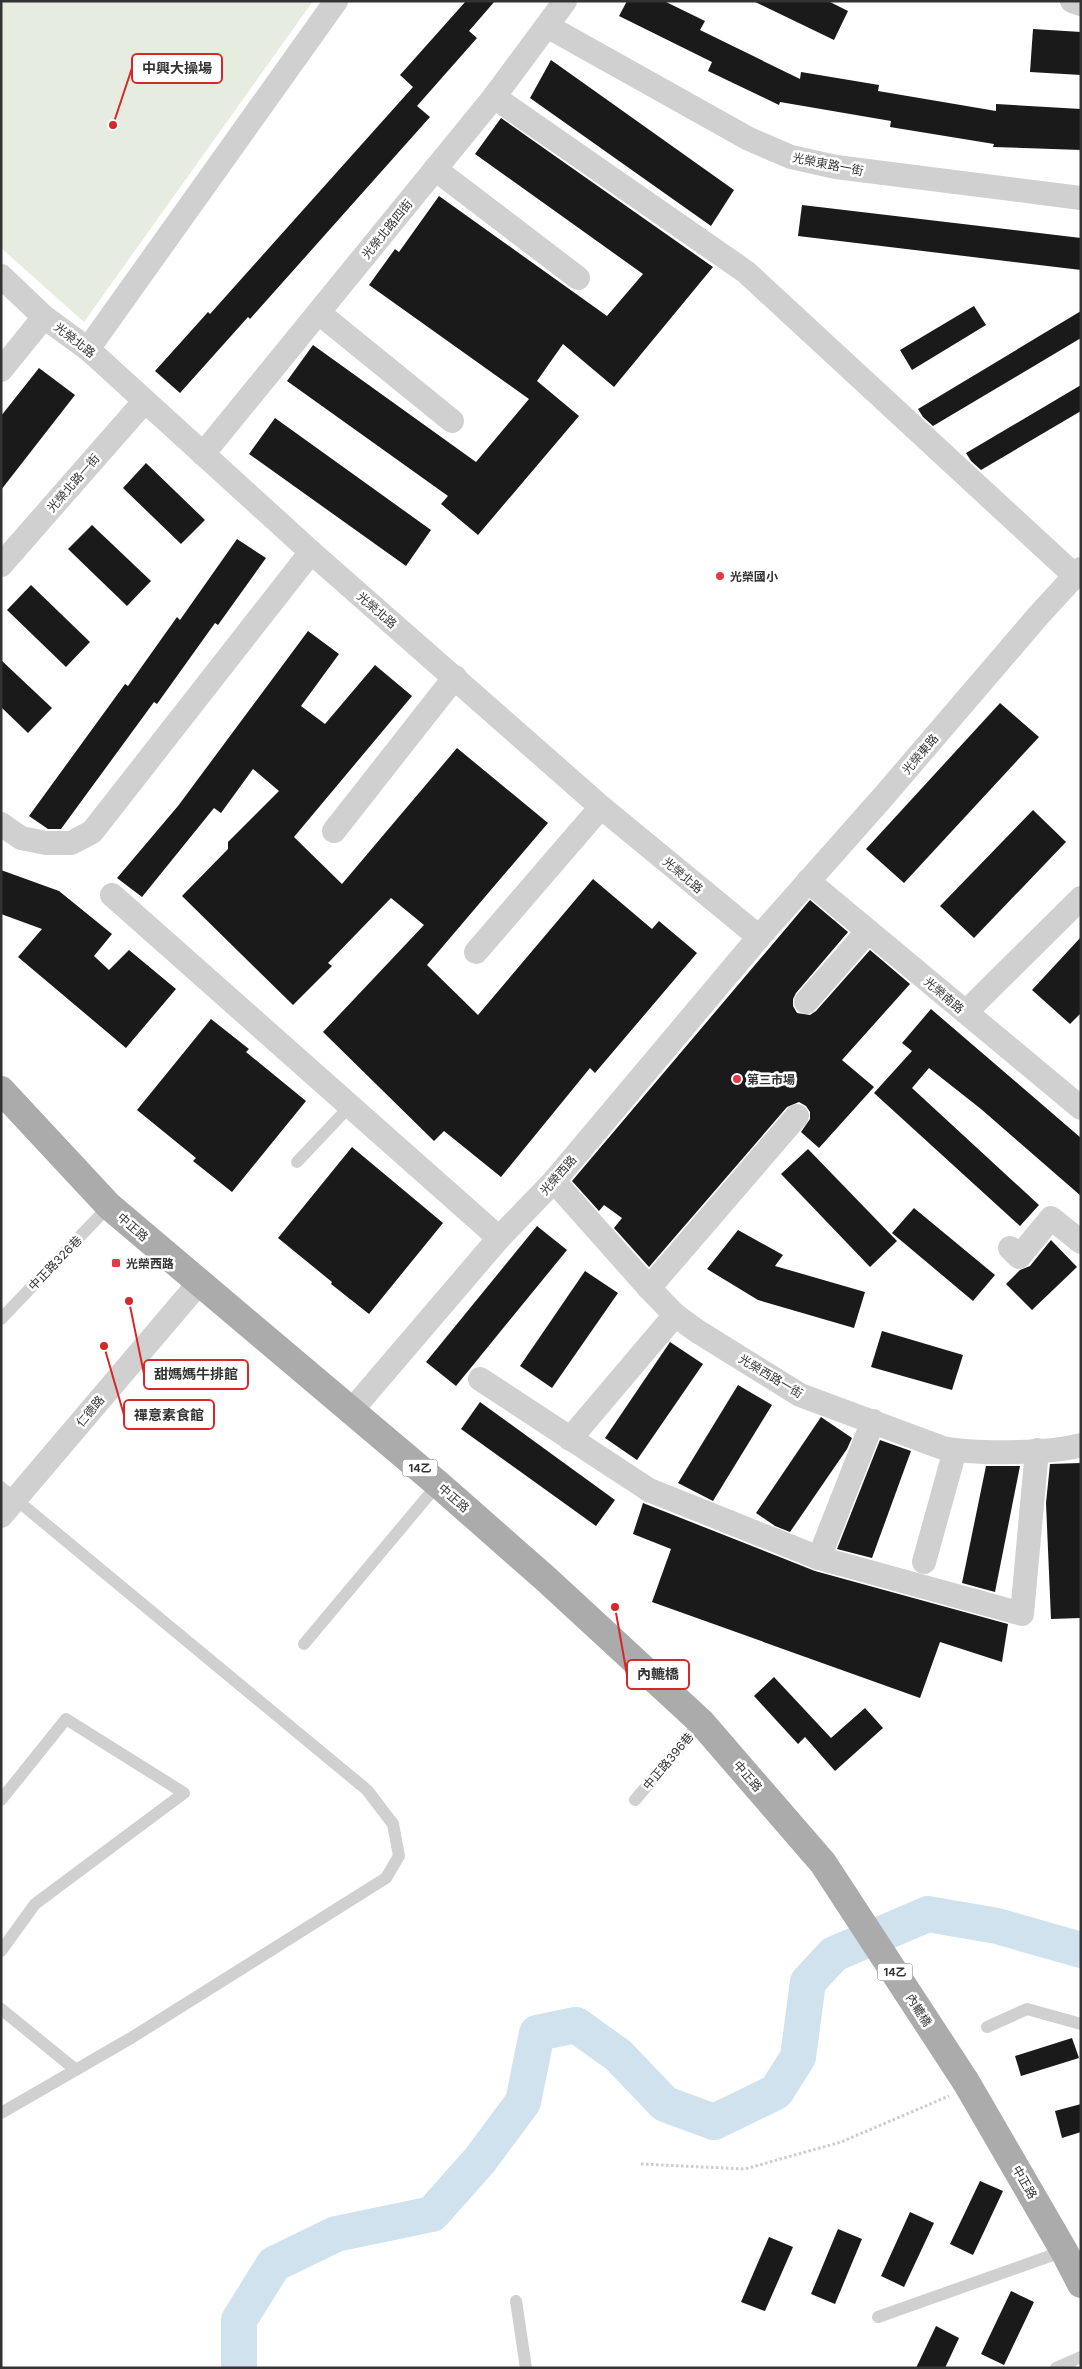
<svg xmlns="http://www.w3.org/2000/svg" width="1082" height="2369" font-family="Inter,'Noto Sans TC',sans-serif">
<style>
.green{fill:#e6ecdf}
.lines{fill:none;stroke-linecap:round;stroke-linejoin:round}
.river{stroke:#cfe2ee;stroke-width:36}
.building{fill:#1a1a1a}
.path{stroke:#cdcdcd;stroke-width:3;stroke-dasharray:2.5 2.5;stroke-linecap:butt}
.lane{stroke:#d0d0d0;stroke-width:12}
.street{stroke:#d0d0d0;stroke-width:24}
.primary{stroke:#ababab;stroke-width:28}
.poi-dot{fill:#e63946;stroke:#fff;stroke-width:2}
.labels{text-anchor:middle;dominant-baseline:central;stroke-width:5;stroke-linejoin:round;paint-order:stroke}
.shield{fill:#fff;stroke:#707070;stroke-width:1}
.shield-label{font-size:11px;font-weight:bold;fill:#333}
.street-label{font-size:12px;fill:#333;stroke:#fff}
.poi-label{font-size:12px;font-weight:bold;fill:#333;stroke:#fff;text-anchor:start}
.leader{fill:none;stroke:#d62828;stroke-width:2}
.callout-dot{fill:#d62828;stroke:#fff;stroke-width:2}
.callout{fill:#fff;stroke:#d62828;stroke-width:2}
.callout-label{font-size:14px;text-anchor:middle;font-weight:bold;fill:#333}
</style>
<rect width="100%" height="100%" fill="#fff"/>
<!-- green -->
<path class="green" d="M1 1H313L84 322 1 248Z"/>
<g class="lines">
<!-- river -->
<path class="river" d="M239 2368V2320L274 2264 336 2234 432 2214 480 2160 523 2102 537 2033 576 2025 618 2055 665 2104 714 2122 776 2092 798 2057 808 1982 834 1954 928 1914 997 1926 1081 1950"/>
</g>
<!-- building -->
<g class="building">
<path d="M466 1H495L469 31 477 38 417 106 430 117 250 319 248 317 180 393 155 371 208 312 210 314 413 87 400 75Z"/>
<path d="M627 1H664L705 21 700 30 800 79 801 72 879 85 878 91 996 111V104L1081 109V150L993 147 994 144 890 127 891 121 780 102 779 105 708 71 712 62 619 16Z"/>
<path d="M753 1H828L848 11 834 40Z"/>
<path d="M1033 29 1081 32V75L1030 72Z"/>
<path d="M551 60 734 190 711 226 530 98Z"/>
<path d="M501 118 713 267 614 387 563 344 537 381 579 416 478 535 441 504 448 496 287 381 313 345 476 462 529 399 369 285 395 249 399 252 439 196 607 316 643 274 475 154Z"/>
<path d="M802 205 1081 238V270L798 236Z"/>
<path d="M974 306 986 325 912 370 900 350Z"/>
<path d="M1081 311V338L933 426 923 417 918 409Z"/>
<path d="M39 368 75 395 1 490V416Z"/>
<path d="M1081 385V411L981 470 971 461 966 453Z"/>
<path d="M275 418 431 530 406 566 249 454Z"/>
<path d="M146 463 205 520 181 544 123 488Z"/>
<path d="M92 525 151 581 127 606 68 549Z"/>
<path d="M237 539 266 558 218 625 215 623 157 704 154 702 61 829H48L29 816 125 684 128 686 177 617 180 620Z"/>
<path d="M31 585 90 642 66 667 7 610Z"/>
<path d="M308 631 339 654 301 706 325 724 375 665 412 696 294 837 342 884 457 748 548 823 427 965 478 1015 593 879 652 929 659 921 697 953 595 1073 590 1068 501 1177 444 1131 434 1141 323 1032 424 925 391 898 328 963 332 966 293 1005 182 896 228 849V842L279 791 253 769 221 813 214 808 142 897 117 878 178 806Z"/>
<path d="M1 660 52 708 28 733 1 707Z"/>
<path d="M1000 703 1039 737 904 883 866 849Z"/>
<path d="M1033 810 1066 842 974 938 940 906Z"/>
<path d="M1 870 59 891 112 934 94 956 109 970 129 950 176 989 126 1048 18 957 42 929 1 914Z"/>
<path d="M810 900 848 932 796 993 793 999V1006L797 1013 810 1015 816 1011 870 950 910 984 842 1060 874 1087 819 1148 801 1132 810 1119V1112L806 1106 799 1102 787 1107 649 1267 614 1228 622 1218 604 1205 599 1211 572 1181Z"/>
<path d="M1081 937V1013L1070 1024 1032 990Z"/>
<path d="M931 1009 1081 1138V1196L981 1109 929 1068 912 1088 1039 1205 1020 1226 874 1093 912 1051 902 1043Z"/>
<path d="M211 1019 249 1049 246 1052 306 1101 232 1192 193 1161 196 1158 137 1110Z"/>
<path d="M352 1147 443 1223 369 1314 331 1284 332 1282 278 1238Z"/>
<path d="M808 1149 897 1241 870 1267 781 1174Z"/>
<path d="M914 1208 995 1275 973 1301 892 1233Z"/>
<path d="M537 1226 567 1250 456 1386 426 1362Z"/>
<path d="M738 1230 783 1255 775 1266 865 1292 854 1328 758 1300 707 1269Z"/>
<path d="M1051 1240 1077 1267 1032 1310 1006 1284 1020 1270 1030 1266Z"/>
<path d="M585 1271 618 1293 552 1388 520 1366Z"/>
<path d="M882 1331 963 1355 952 1390 871 1367Z"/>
<path d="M670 1342 703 1364 637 1460 605 1438Z"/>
<path d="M738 1385 772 1405 713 1501 678 1483Z"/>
<path d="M480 1402 615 1500 596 1526 461 1429Z"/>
<path d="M821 1417 852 1438 847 1449 790 1532 775 1526 756 1513Z"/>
<path d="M880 1440 911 1451 872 1558 837 1549Z"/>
<path d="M1081 1463V1618L1051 1619 1046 1503 1050 1464Z"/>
<path d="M986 1466H1020L995 1592 962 1583Z"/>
<path d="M643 1503 815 1571 1008 1624 1002 1662 940 1642 920 1698 652 1602 671 1549 633 1534Z"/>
<path d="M774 1677 831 1738 865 1708 883 1728 835 1771 805 1737 798 1744 754 1696Z"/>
<path d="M1072 2038 1079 2058 1021 2076 1015 2056Z"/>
<path d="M1081 2104V2132L1062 2138 1055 2111Z"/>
<path d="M980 2181 1003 2191 973 2255 950 2244Z"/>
<path d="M910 2212 934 2223 904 2287 881 2276Z"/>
<path d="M838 2229 862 2239 835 2304 811 2294Z"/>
<path d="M769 2237 793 2247 765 2311 741 2302Z"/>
<path d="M1011 2291 1034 2302 1004 2365 981 2354Z"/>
<path d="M936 2326 959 2338 945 2368H916Z"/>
</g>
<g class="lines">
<!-- path -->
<path class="path" d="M641 2164 745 2169 841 2142 949 2096"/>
<!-- lane -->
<g class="lane">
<path d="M297 1162 350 1106"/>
<path d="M1 1319 109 1206"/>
<path d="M1 1487 367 1790 393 1824 399 1856 386 1878 131 2038 1 2113"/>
<path d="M304 1644 438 1484"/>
<path d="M1 1800 66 1719 184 1793 35 1904 1 1951"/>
<path d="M635 1800 701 1722"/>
<path d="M1 2009 76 2070"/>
<path d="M987 2027 1027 2009 1081 2024"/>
<path d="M516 2301 526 2368"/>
<path d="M878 2317 1064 2251"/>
<path d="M1056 2368 1081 2357"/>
</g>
<!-- street -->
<g class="street">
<path d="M1072 1 1081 4"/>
<path d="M547 26 749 139 791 157 836 167 1081 198"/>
<path d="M494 97 746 272 1074 575"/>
<path d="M435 169 578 278"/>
<path d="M1 276 44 317 88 349 311 552 601 807 759 937"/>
<path d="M319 313 452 421"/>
<path d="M88 349 336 1"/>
<path d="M1 370 44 317"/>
<path d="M203 454 494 97 565 1"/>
<path d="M1 565 144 402"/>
<path d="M1 824 21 838 46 843H71L92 832 311 552"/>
<path d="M334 831 455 677"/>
<path d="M808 881 1081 1108"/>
<path d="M112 895 499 1238"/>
<path d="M476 952 601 807"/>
<path d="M806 1002 868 931"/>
<path d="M966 1012 1081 898"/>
<path d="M554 1181 649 1288 675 1315 697 1331 800 1395 943 1448C974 1454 1051 1454 1081 1445"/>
<path d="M1010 1248 1019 1257 1051 1218 1081 1242"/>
<path d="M649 1288 797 1116"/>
<path d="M480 1379 649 1490 819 1558 1022 1614 1037 1450"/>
<path d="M352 1410 499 1238 554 1181 759 937 883 797 1038 616 1081 569"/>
<path d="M570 1439 675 1315"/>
<path d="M1 1516 199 1283"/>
<path d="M819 1558 873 1421"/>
<path d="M924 1562 955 1450"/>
</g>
<!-- primary -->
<path class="primary" d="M1 1090 109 1206 438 1484 546 1579 701 1722 823 1863 966 2082 1064 2251 1081 2284"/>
</g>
<!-- markers -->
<g class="poi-dot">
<circle cx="720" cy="576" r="5"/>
<circle cx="737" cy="1079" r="5"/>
<rect x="111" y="1258" width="10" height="10" rx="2.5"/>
</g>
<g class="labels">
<!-- shield labels -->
<g class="shield">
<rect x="402.5" y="1459.5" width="35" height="17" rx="4"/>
<rect x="877.5" y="1963.5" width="35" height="17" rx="4"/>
</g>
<g class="shield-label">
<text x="420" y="1468">14乙</text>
<text x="895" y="1972">14乙</text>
</g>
<!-- street labels -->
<g class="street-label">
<text transform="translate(828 164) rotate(11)">光榮東路一街</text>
<text transform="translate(387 229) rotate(-51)">光榮北路四街</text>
<text transform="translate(75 340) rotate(38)">光榮北路</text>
<text transform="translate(73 483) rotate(-49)">光榮北路一街</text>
<text transform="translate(377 610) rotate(41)">光榮北路</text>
<text transform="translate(920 754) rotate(-50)">光榮東路</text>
<text transform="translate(683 875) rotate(40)">光榮北路</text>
<text transform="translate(944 995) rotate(40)">光榮南路</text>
<text transform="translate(558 1175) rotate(-49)">光榮西路</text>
<text transform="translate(133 1227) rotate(41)">中正路</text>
<text transform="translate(55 1263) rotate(-46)">中正路326巷</text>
<text transform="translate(771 1376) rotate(31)">光榮西路一街</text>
<text transform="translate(90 1411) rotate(-50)">仁德路</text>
<text transform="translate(454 1498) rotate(41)">中正路</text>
<text transform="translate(668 1761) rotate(-50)">中正路396巷</text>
<text transform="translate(748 1776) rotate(49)">中正路</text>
<text transform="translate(919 2010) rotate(57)">內轆橋</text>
<text transform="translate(1025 2182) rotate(60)">中正路</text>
</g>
<!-- poi labels -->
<g class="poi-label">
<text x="730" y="576">光榮國小</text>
<text x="747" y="1079">第三市場</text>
<text x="126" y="1263">光榮西路</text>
</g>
</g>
<!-- callouts -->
<path class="leader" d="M113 125L132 68M129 1301L144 1374M104 1346L124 1415M615 1607L627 1675"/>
<g class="callout-dot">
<circle cx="113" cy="125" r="5"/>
<circle cx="129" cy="1301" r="5"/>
<circle cx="104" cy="1346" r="5"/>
<circle cx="615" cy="1607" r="5"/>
</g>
<g class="callout">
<rect x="132" y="54" width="90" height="29" rx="5"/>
<rect x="144" y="1360" width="104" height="29" rx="5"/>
<rect x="124" y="1400" width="90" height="29" rx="5"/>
<rect x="627" y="1660" width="62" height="29" rx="5"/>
</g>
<g class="callout-label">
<text x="177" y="73">中興大操場</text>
<text x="196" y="1379">甜媽媽牛排館</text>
<text x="169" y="1420">禪意素食館</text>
<text x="658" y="1679">內轆橋</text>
</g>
<!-- border -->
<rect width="1082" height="2369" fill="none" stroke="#333333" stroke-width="5"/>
</svg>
